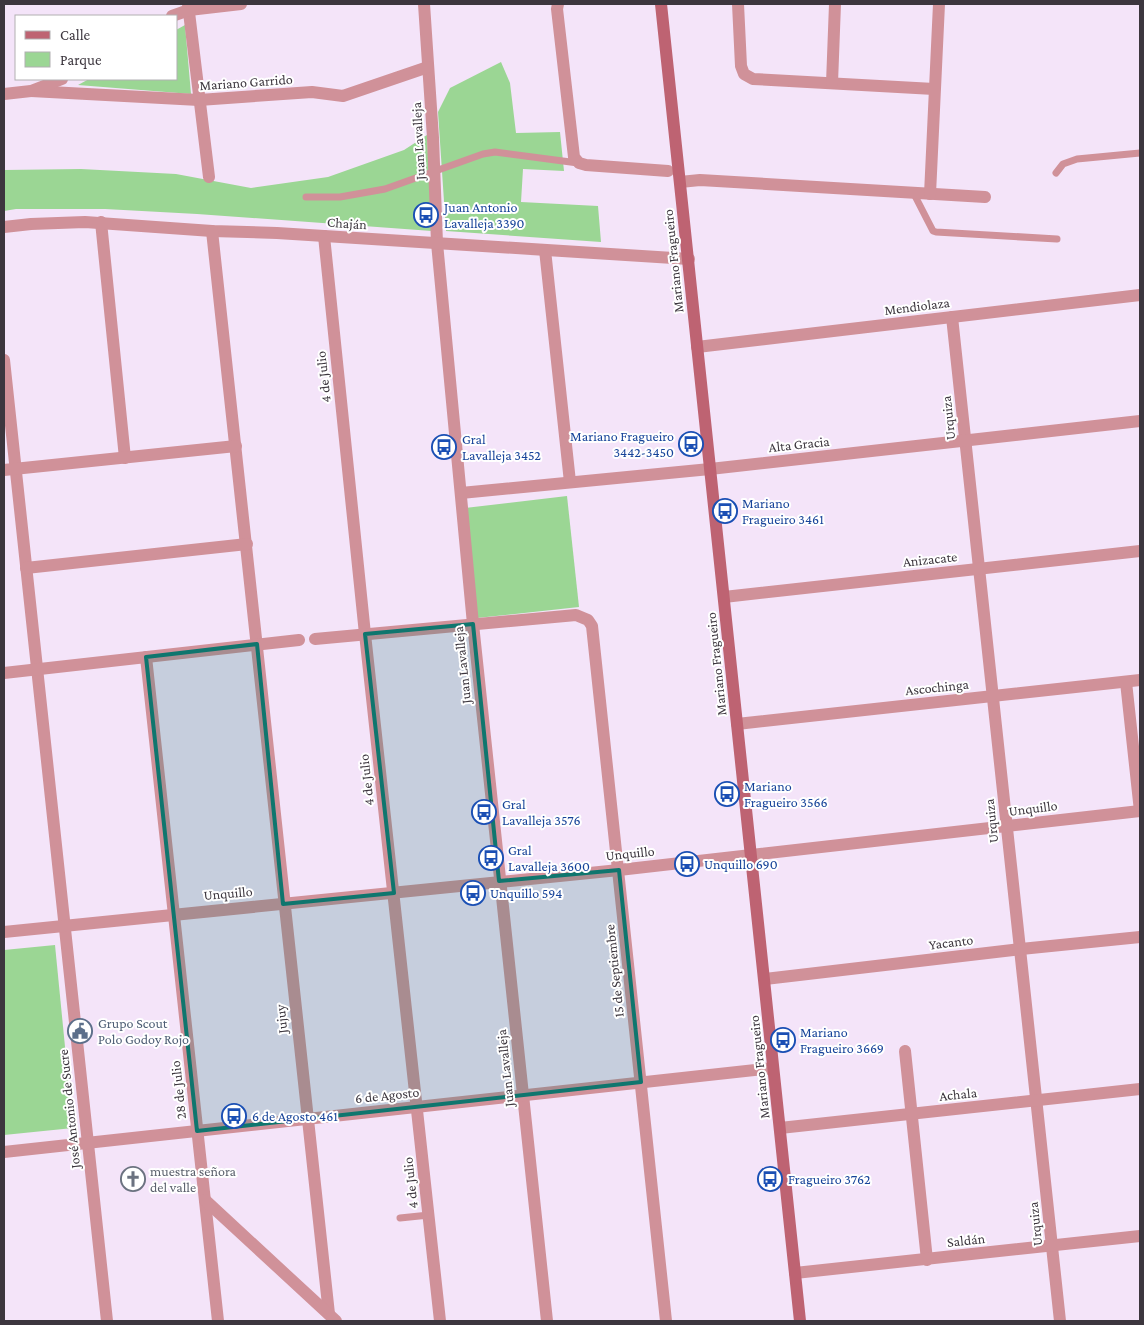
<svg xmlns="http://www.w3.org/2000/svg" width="1144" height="1325" font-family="'Crimson Pro',serif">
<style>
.green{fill:#9bd694}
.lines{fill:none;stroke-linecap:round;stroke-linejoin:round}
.service{stroke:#d09199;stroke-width:7}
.minor{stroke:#d09199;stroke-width:12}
.secondary{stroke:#be6372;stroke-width:12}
.marked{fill:#0f766e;fill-opacity:0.2;stroke:#0f766e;stroke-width:4;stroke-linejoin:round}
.labels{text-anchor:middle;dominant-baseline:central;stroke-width:4;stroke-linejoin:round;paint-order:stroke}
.street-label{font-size:14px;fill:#3c363e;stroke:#fff}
.transit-label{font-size:14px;fill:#164399;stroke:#fff;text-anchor:start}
.service-label{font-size:14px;fill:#4e5e75;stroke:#fff;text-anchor:start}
.worship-label{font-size:14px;fill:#5b616d;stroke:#fff;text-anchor:start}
</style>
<rect width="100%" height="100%" fill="#f4e4f9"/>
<!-- green -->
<g class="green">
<path d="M185 25 191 94 78 85 89 79H176V30Z"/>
<path d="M501 62 510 83 516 133 560 132 564 171 523 169 521 202 598 206 601 242 446 231 438 112 450 88Z"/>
<path d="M427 135 432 231 197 214 105 209H16L4 211V170L81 169 176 174 251 188 328 177 404 150Z"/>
<path d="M567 496 579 607 477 618 465 508Z"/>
<path d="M55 945 73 1128 4 1135V950Z"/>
</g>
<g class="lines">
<!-- service -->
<g class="service">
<path d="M1056 173 1063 164 1077 159 1140 153"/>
<path d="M914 194 933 231 936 232 1057 239"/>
<path d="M306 197H340L385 189 483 154 495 152 578 163"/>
<path d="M400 1218 429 1215"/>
</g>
<!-- minor -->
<g class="minor">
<path d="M188 4 209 177"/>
<path d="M424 4 433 138 437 243 473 624 547 1321"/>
<path d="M558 4 557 9 574 157 579 163 586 165 668 171"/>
<path d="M738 4 741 66 744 74 753 79 934 89"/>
<path d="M172 16 189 10 241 4"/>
<path d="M832 83 835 4"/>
<path d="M31 91 199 100 312 92 343 96 428 67"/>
<path d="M4 94 31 91 62 79"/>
<path d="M680 182 700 180 985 197"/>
<path d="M930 194 939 4"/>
<path d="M101 222 125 458"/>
<path d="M4 227 31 224 85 222 212 231 277 233 689 259"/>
<path d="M212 231 329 1314"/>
<path d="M324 236 365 634 440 1321"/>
<path d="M545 250 570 482"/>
<path d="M952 317 1060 1321"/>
<path d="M697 347 1140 295"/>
<path d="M4 360 107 1321"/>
<path d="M4 470 236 446"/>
<path d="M461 493 710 469 1140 421"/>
<path d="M26 568 247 544"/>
<path d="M724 597 1140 551"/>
<path d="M315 639 576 615 588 620 592 626 666 1321"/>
<path d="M146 657 218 1321"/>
<path d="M4 673 299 640"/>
<path d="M1126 682 1140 811"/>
<path d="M737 724 1140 680"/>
<path d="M4 932 619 870 1140 811"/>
<path d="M765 979 1021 949 1140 937"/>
<path d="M905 1051 927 1260"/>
<path d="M780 1128 1140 1089"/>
<path d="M4 1152 773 1068"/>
<path d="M205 1200 336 1321"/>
<path d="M795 1273 1140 1236"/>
</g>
<!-- secondary -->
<path class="secondary" d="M661 4 800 1321"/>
</g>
<!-- marked area -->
<path class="marked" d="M473 624 499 881 619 870 641 1082 197 1131 146 657 257 644 283 904 394 893 365 634Z"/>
<!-- icons -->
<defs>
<symbol id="bus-ring" viewBox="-11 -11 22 22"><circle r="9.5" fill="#fff" stroke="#1a4fb4" stroke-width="1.5"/><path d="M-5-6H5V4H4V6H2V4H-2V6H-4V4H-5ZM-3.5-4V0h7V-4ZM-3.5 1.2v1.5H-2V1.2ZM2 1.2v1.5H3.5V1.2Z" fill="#1a4fb4"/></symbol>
<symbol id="civic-ring" viewBox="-11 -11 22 22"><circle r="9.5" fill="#fff" stroke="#5c6f8a" stroke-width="1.5"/><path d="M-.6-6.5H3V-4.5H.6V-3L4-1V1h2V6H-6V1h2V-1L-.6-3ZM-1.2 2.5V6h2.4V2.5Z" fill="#5c6f8a"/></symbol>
<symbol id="church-ring" viewBox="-11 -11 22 22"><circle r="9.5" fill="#fff" stroke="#6b7280" stroke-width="1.5"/><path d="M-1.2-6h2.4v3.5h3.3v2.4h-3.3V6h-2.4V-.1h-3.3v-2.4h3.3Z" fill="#6b7280"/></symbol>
</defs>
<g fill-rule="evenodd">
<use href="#bus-ring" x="412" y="201" width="28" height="28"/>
<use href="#bus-ring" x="677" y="430" width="28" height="28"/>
<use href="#bus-ring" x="430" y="433" width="28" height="28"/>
<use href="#bus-ring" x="711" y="497" width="28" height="28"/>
<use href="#bus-ring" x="713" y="780" width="28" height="28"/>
<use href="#bus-ring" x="470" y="798" width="28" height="28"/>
<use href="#bus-ring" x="477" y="844" width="28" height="28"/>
<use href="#bus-ring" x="673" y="850" width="28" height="28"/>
<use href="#bus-ring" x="459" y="879" width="28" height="28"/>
<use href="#civic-ring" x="66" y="1017" width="28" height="28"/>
<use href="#bus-ring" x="769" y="1026" width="28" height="28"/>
<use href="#bus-ring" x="220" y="1102" width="28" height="28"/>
<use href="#church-ring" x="119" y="1165" width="28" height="28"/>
<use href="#bus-ring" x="756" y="1165" width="28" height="28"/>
</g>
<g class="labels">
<!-- street labels -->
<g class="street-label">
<text transform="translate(246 82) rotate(-4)">Mariano Garrido</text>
<text transform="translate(418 141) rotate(-93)">Juan Lavalleja</text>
<text transform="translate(347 223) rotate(4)">Chaján</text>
<text transform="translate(673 261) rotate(-96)">Mariano Fragueiro</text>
<text transform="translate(917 306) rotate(-7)">Mendiolaza</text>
<text transform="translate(323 377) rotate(-96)">4 de Julio</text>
<text transform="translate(948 418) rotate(-96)">Urquiza</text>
<text transform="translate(799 444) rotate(-6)">Alta Gracia</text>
<text transform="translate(930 559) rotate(-6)">Anizacate</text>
<text transform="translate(716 664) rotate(-96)">Mariano Fragueiro</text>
<text transform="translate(462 665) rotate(-96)">Juan Lavalleja</text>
<text transform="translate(937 687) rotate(-6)">Ascochinga</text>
<text transform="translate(366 780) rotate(-96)">4 de Julio</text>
<text transform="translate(1033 808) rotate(-7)">Unquillo</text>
<text transform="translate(991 821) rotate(-96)">Urquiza</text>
<text transform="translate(630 853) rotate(-6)">Unquillo</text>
<text transform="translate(228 893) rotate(-5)">Unquillo</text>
<text transform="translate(951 942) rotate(-7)">Yacanto</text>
<text transform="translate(614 971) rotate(-96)">15 de Septiembre</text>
<text transform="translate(281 1019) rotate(-96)">Jujuy</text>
<text transform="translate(759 1067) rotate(-96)">Mariano Fragueiro</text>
<text transform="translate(505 1068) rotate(-96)">Juan Lavalleja</text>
<text transform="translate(178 1090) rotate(-96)">28 de Julio</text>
<text transform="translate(958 1094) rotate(-6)">Achala</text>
<text transform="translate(387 1095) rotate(-6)">6 de Agosto</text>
<text transform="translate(69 1109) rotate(-96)">José Antonio de Sucre</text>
<text transform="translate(410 1183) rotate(-96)">4 de Julio</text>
<text transform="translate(1035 1224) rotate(-96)">Urquiza</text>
<text transform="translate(966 1240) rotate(-6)">Saldán</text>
</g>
<!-- transit labels -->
<g class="transit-label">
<text x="444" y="207">Juan Antonio<tspan x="444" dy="16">Lavalleja 3390</tspan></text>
<text x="674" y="436" text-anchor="end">Mariano Fragueiro<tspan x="674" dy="16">3442-3450</tspan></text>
<text x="462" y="439">Gral<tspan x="462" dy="16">Lavalleja 3452</tspan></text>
<text x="742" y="503">Mariano<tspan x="742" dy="16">Fragueiro 3461</tspan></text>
<text x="744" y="786">Mariano<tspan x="744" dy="16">Fragueiro 3566</tspan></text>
<text x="502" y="804">Gral<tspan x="502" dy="16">Lavalleja 3576</tspan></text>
<text x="508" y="850">Gral<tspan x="508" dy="16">Lavalleja 3600</tspan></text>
<text x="704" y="864">Unquillo 690</text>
<text x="490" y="893">Unquillo 594</text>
<text x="800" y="1032">Mariano<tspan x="800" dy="16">Fragueiro 3669</tspan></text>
<text x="252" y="1116">6 de Agosto 461</text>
<text x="788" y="1179">Fragueiro 3762</text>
</g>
<!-- service labels -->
<g class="service-label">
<text x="98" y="1023">Grupo Scout<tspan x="98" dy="16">Polo Godoy Rojo</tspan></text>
</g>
<!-- worship labels -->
<g class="worship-label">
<text x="150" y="1171">muestra señora<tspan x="150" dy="16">del valle</tspan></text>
</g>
</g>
<!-- border -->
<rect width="1144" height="1325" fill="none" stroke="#3c363e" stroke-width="10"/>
<!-- legend -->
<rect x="15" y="15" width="162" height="65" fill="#ffffff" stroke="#b1afb2"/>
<rect x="25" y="31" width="25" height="8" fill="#be6372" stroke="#b1afb2"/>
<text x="60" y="40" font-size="15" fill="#3c363e">Calle</text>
<rect x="25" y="52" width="25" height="15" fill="#9bd694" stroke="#b1afb2"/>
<text x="60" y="65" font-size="15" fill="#3c363e">Parque</text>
</svg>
